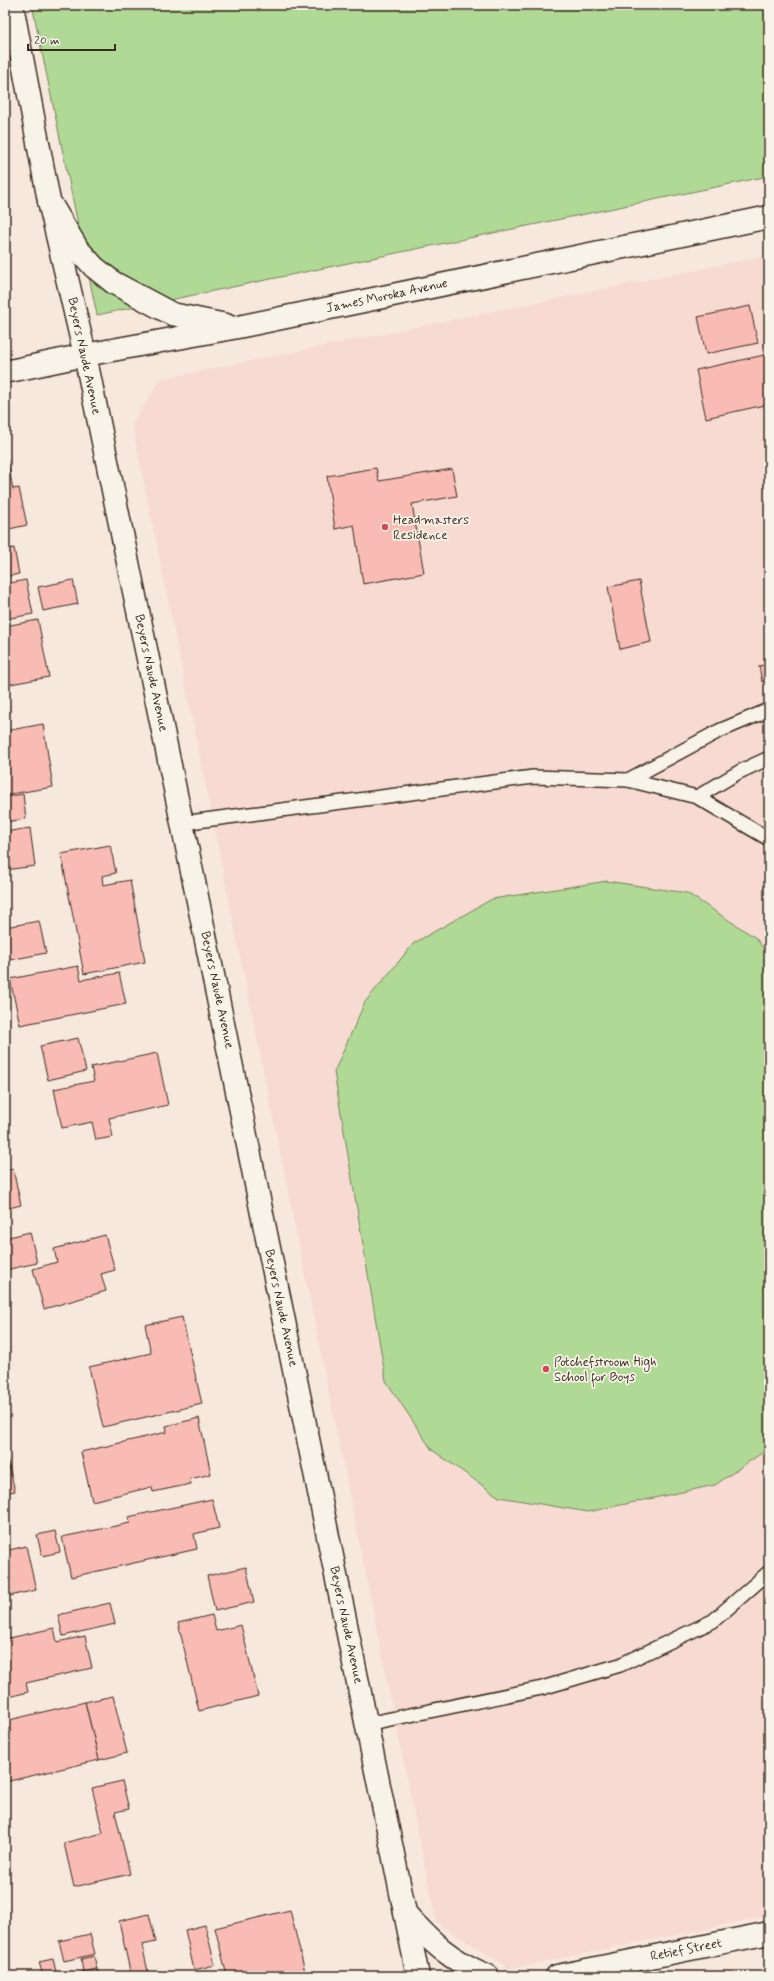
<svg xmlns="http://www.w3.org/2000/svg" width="774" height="1981" font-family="Mynerve,sans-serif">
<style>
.built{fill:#f7dbd2}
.green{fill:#b0d996;stroke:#76825a}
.building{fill:#f8bcb5;stroke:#3b2a1e}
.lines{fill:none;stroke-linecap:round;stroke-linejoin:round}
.lane-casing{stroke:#3b2a1e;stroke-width:16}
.street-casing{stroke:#3b2a1e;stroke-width:25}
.secondary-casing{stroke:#3b2a1e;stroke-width:25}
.lane{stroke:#f7f3e8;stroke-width:13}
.street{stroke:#f7f3e8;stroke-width:22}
.secondary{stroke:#f7f3e8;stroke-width:22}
.poi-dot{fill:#d1495b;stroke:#f7f3e8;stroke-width:1.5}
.labels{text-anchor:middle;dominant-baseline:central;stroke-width:3.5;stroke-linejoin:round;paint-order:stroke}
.street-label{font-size:13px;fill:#3b2a1e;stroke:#f7f3e8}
.poi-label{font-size:13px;fill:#3b2a1e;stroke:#f7f3e8;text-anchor:start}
</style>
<rect width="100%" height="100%" fill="#f7e8de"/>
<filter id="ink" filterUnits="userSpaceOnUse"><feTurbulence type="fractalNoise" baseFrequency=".025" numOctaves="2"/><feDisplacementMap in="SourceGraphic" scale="8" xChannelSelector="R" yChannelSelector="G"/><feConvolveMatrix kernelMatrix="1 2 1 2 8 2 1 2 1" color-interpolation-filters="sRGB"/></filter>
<g filter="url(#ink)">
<!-- built -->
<path class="built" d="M769 255V1916L510 1969 436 1922 132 424 160 379Z"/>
<!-- green -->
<g class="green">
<path d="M32 5H769V176L97 315Z"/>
<path d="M607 881 687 893 756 938 769 957V1448L715 1485 588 1512 499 1497 432 1450 386 1381 334 1072 365 1002 414 943 492 899Z"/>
</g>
<!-- building -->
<g class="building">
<path d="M750 306 758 343 706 354 698 317Z"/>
<path d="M769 354V404L706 418 696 370Z"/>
<path d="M5 449 13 489 19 488 27 525 5 530Z"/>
<path d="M376 468 379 481 452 469 457 496 412 504 424 573 363 584 354 525 335 529 327 476Z"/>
<path d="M14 548 19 574 5 577V549Z"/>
<path d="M26 580 33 614 5 619V584Z"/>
<path d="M73 580 78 604 43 611 38 587Z"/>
<path d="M639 581 651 642 620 649 608 587Z"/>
<path d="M38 620 49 677 5 685V626Z"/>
<path d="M769 664V680L762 682 759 666Z"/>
<path d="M43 724 53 787 5 795V731Z"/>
<path d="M23 794 26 819 5 822V797Z"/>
<path d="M30 828 35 866 5 870V832Z"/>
<path d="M110 845 116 873 102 876 103 885 130 880 145 962 84 974 61 854Z"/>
<path d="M39 921 46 953 5 961V927Z"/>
<path d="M78 966 81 980 119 973 126 1004 20 1025 10 979Z"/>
<path d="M78 1038 86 1071 48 1080 40 1046Z"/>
<path d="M157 1053 168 1105 109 1118 113 1137 96 1140 92 1122 62 1128 54 1089 94 1081 91 1067Z"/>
<path d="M13 1169 21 1205 5 1209V1171Z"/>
<path d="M30 1232 37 1263 5 1270V1238Z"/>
<path d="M105 1235 115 1270 101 1274 106 1291 44 1309 33 1269 57 1262 54 1249Z"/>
<path d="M182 1317 202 1404 103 1427 89 1367 151 1353 145 1325Z"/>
<path d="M199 1418 211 1474 190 1479 191 1484 153 1492 152 1487 92 1501 81 1452 167 1432 166 1426Z"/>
<path d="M5 1450 15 1491 5 1493Z"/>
<path d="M212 1499 219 1528 194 1534 197 1549 71 1577 62 1537 130 1523 128 1517Z"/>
<path d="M55 1531 60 1552 42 1556 37 1535Z"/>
<path d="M26 1546 36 1590 5 1597V1551Z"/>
<path d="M246 1567 254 1602 215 1611 207 1576Z"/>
<path d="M110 1603 115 1624 63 1636 58 1615Z"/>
<path d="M212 1615 216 1631 241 1625 258 1696 199 1711 178 1623Z"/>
<path d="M54 1628 57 1642 85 1636 92 1668 26 1683 28 1692 5 1698V1639Z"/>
<path d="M113 1696 127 1753 99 1760 85 1702Z"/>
<path d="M85 1702 99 1760 5 1782V1721Z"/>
<path d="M122 1781 129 1809 115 1812 130 1874 74 1887 64 1843 103 1833 92 1788Z"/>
<path d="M290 1910 306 1976H227L215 1928Z"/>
<path d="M149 1914 156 1942 142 1945 149 1976H131L119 1921Z"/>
<path d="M205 1925 215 1965 194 1970 185 1930Z"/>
<path d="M90 1934 95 1954 64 1961 59 1941Z"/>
<path d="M94 1956 97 1969 83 1972 81 1959Z"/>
<path d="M53 1959 57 1976H43L39 1962Z"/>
<path d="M97 1969 99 1976H66L83 1972Z"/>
</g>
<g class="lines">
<defs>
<g id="lane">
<path d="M628 780 719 731 769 710"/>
<path d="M697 797 739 772 769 758"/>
<path d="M182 823 533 777 628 780 697 797 769 839"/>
<path d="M366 1724 542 1688 620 1665 713 1621 769 1572"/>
</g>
<path id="street" d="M12 5 49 201 85 355 182 823 418 1976"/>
<g id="secondary">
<path d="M49 201 77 248 94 267 114 283 172 314 226 325"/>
<path d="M5 372 85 355 238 327 769 217"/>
<path d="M405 1913C432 1943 450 1960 488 1976"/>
<path d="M557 1976 769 1933"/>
</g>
</defs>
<!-- lane casing -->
<use href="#lane" class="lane-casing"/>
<!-- street casing -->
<use href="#street" class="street-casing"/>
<!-- secondary casing -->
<use href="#secondary" class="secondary-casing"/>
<!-- lane -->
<use href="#lane" class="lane"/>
<!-- street -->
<use href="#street" class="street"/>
<!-- secondary -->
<use href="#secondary" class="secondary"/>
</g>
</g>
<!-- markers -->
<g class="poi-dot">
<circle cx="385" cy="527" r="4"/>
<circle cx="546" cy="1369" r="4"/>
</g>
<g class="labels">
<!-- street labels -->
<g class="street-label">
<text transform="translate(387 296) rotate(-12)">James Moroka Avenue</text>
<text transform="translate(84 356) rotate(78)">Beyers Naude Avenue</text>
<text transform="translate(151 673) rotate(78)">Beyers Naude Avenue</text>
<text transform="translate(217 990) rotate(78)">Beyers Naude Avenue</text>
<text transform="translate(281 1308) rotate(78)">Beyers Naude Avenue</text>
<text transform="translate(346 1625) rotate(78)">Beyers Naude Avenue</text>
<text transform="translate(686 1950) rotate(-11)">Retief Street</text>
</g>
<!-- poi labels -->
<g class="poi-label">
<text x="393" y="520">Headmasters<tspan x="393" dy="15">Residence</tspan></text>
<text x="554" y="1362">Potchefstroom High<tspan x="554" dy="15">School for Boys</tspan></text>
</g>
</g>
<!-- margin -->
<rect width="774" height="1981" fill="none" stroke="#f7f3e8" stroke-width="20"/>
<rect x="10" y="10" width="754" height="1961" fill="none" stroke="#3b2a1e" stroke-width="1.5" filter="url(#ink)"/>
<!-- scale -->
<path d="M28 44v6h87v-6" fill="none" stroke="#3b2a1e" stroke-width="2"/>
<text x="34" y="44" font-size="12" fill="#3b2a1e" stroke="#f7f3e8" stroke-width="3" paint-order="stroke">20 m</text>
</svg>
